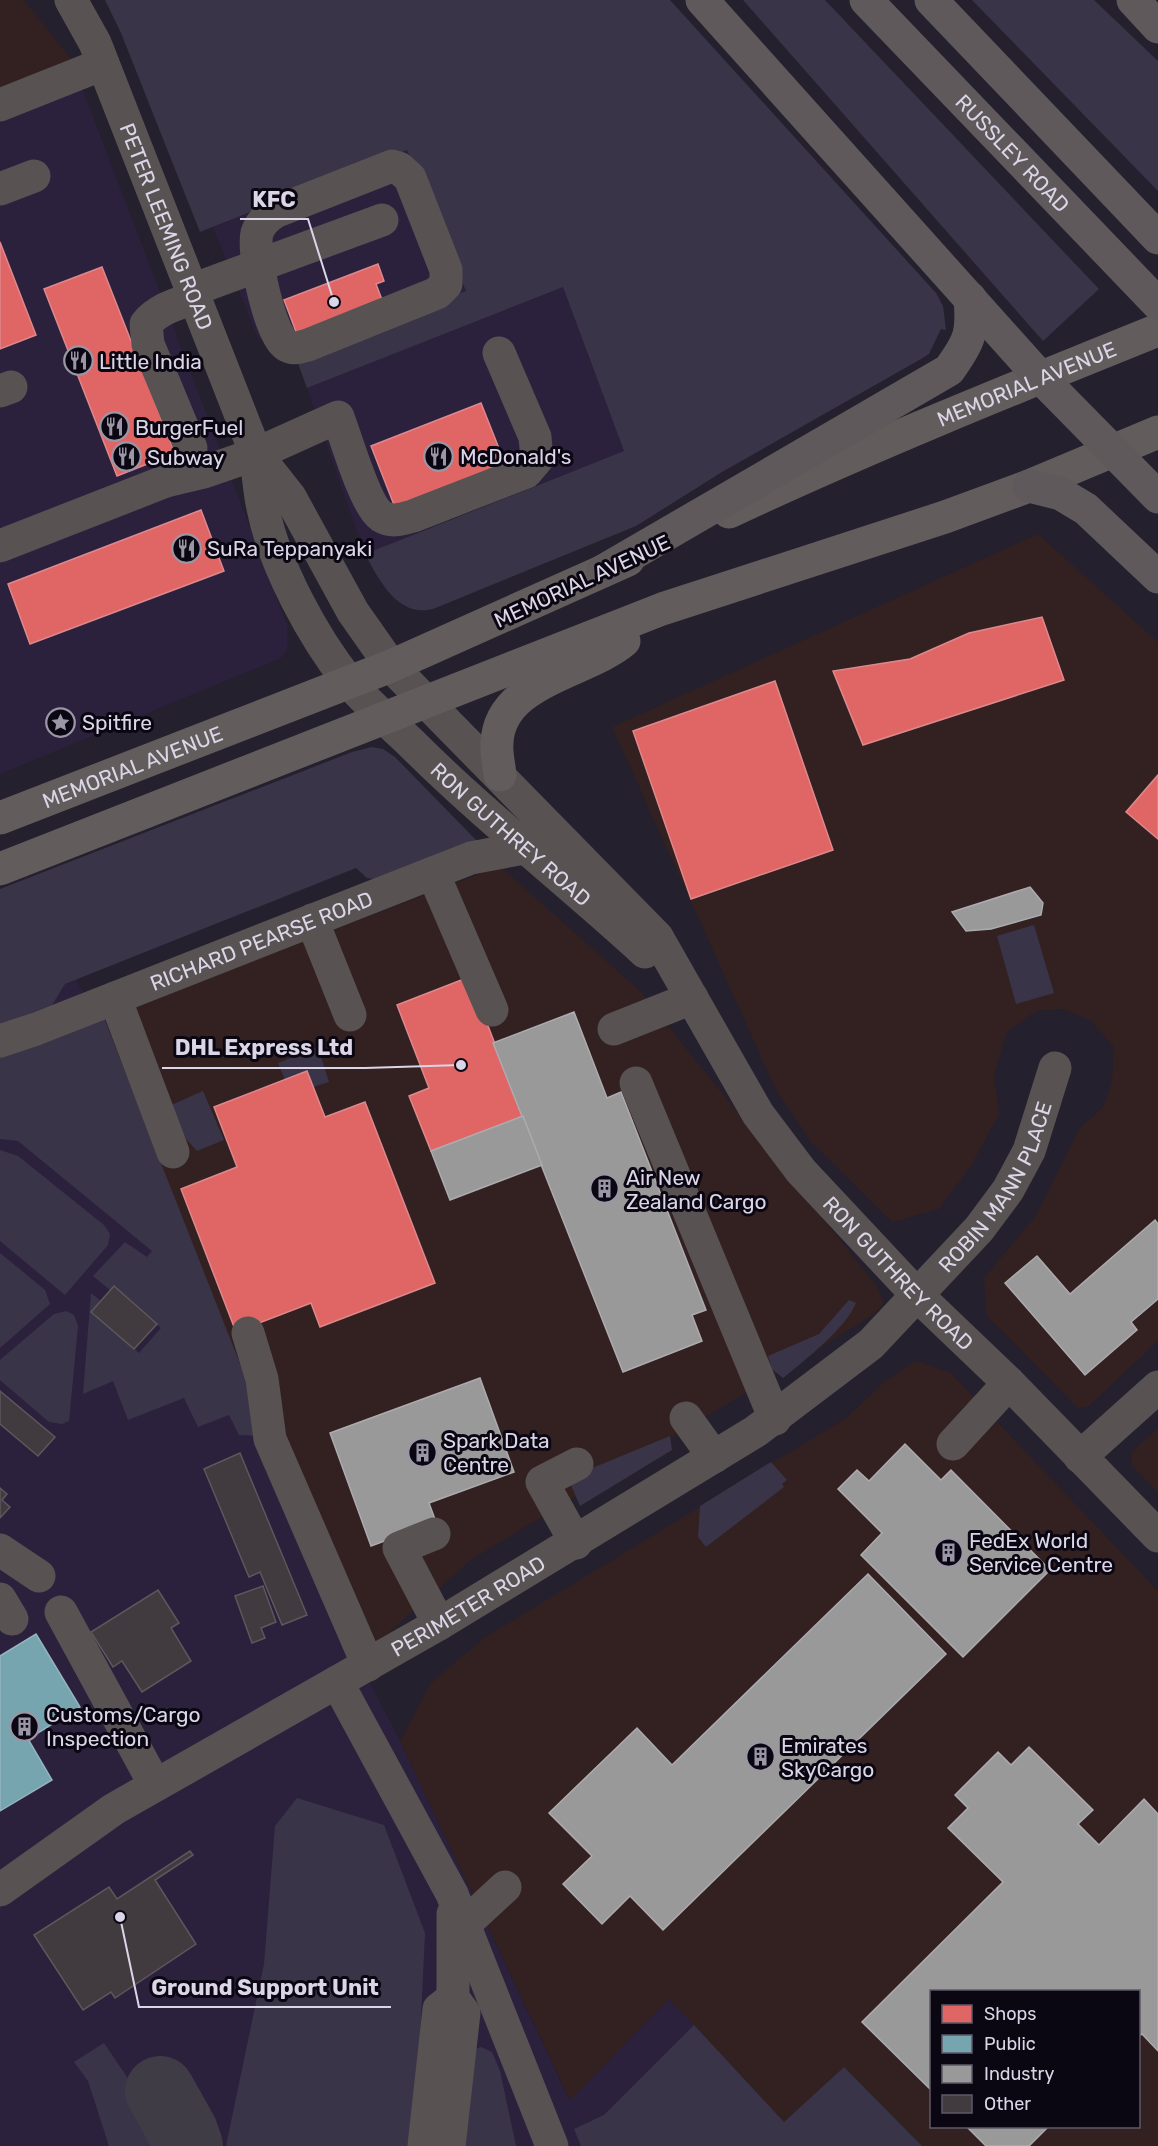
<svg xmlns="http://www.w3.org/2000/svg" width="1158" height="2146" font-family="Rubik,sans-serif">
<style>
.built{fill:#2b213d}
.industrial{fill:#322120;fill-rule:evenodd}
.green{fill:#3a3449}
.shops{fill:#e06666;stroke:#de888d;stroke-width:1.5}
.public{fill:#76a5af;stroke:#94b4c0;stroke-width:1.5}
.industry{fill:#999;stroke:#adabb0;stroke-width:1.5}
.lines{fill:none;stroke-linecap:round;stroke-linejoin:round}
.taxiway{stroke:#403c46;stroke-width:70}
.building{fill:#413a3f;stroke:#5f575b;stroke-width:1.5}
.minor{stroke:#585253;stroke-width:33}
.major{stroke:#625c5d;stroke-width:33}
.highway{stroke:#60595c;stroke-width:33}
.labels{text-anchor:middle;dominant-baseline:central;stroke-width:6;stroke-linejoin:round;paint-order:stroke}
.street-label{font-size:21px;fill:#dbd6e7;stroke:#0b0712}
.poi-label{font-size:21px;fill:#dbd6e7;stroke:#0b0712;text-anchor:start}
.leader{fill:none;stroke:#dbd6e7;stroke-width:2}
.callout-dot{fill:#dbd6e7;stroke:#0b0712;stroke-width:2}
.callout-label{font-size:22px;text-anchor:middle;font-weight:bold;fill:#dbd6e7;stroke:#0b0712;stroke-width:6;stroke-linejoin:round;paint-order:stroke}
</style>
<rect width="100%" height="100%" fill="#24202d"/>
<!-- built -->
<g class="built">
<path d="M71 59 287 625V650L281 658 0 774V90Z"/>
<path d="M407 149 466 292 296 358 258 338 213 227Z"/>
<path d="M563 287 624 451 365 554 307 388Z"/>
<path d="M39 878 93 1022 358 1660 400 1741 569 2099 669 1998 784 2122 922 2146H0V894Z"/>
</g>
<!-- industrial -->
<g class="industrial">
<path d="M0 0H24L71 59 0 90Z"/>
<path d="M1038 534 1158 642V1341L1089 1406 1078 1408 987 1316 984 1278 1037 1214 1080 1128 1104 1106 1112 1081 1114 1047 1090 1020 1062 1009 1036 1011 1007 1032 994 1075 999 1114 971 1166 939 1209 892 1222 812 1143 776 1090 612 727Z"/>
<path d="M500 866 640 991 877 1286 884 1303 870 1317 471 1560 358 1660 93 1022Z"/>
<path d="M916 1361 951 1373 1158 1591V2146H922L844 2067 784 2122 669 1999 570 2100 400 1741 431 1683 484 1638 846 1418 884 1382ZM932 1992H1138V2126H932Z"/>
<path d="M1158 1428V1492L1132 1466V1452Z"/>
</g>
<!-- green -->
<g class="green">
<path d="M105 0H670L936 293 943 306 946 330 941 329 929 354 921 359 722 472 636 526 433 609C398 618 379 580 365 554L624 451 563 287 307 388 296 358 466 291 407 150 200 232 121 33Z"/>
<path d="M743 0H825L1099 289 1043 341Z"/>
<path d="M972 0H1094L1158 61V191Z"/>
<path d="M372 747 383 749 395 757 478 842 374 879 367 878 356 868 65 984 52 1005 0 1025V889L352 752Z"/>
<path d="M1034 925 1054 993 1016 1004 997 936Z"/>
<path d="M104 1018 255 1402 261 1436 239 1435 229 1415 198 1427 184 1398 128 1420 113 1381 83 1394 91 1293 101 1301 92 1312 139 1353 161 1328 114 1286 110 1290 93 1276 125 1242 147 1257 152 1251 18 1141 0 1139V1057Z"/>
<path d="M318 1047 329 1082 313 1087 285 1080 278 1063Z"/>
<path d="M203 1091 224 1140 197 1151 177 1129 169 1106Z"/>
<path d="M0 1150 18 1156 104 1225 110 1234 108 1245 65 1295 0 1241Z"/>
<path d="M0 1253 45 1290 50 1304 0 1348Z"/>
<path d="M849 1300 856 1303C846 1328 804 1361 783 1378L772 1369 768 1356 819 1334Z"/>
<path d="M66 1311 74 1315 78 1326 69 1421 62 1424 49 1422 0 1380V1360L54 1314Z"/>
<path d="M670 1436 672 1450 580 1506 568 1478Z"/>
<path d="M771 1462 787 1480 782 1484 784 1487 706 1547 698 1537 700 1506Z"/>
<path d="M297 1798 384 1825 425 1933 419 2060 408 2146H226L264 1964 275 1826Z"/>
<path d="M694 2025 784 2122 844 2067 922 2146H581L574 2129 604 2115Z"/>
<path d="M104 2043 127 2077 165 2146H109L88 2081 74 2062Z"/>
<path d="M481 2047 492 2052 500 2071 516 2146H459L473 2050Z"/>
</g>
<!-- shops -->
<g class="shops">
<path d="M0 242 36 335 0 349Z"/>
<path d="M378 264 384 281 376 284 384 305 298 337 284 300Z"/>
<path d="M102 267 175 453 117 476 44 289Z"/>
<path d="M481 403 506 466 396 510 371 446Z"/>
<path d="M201 510 224 571 30 644 8 584Z"/>
<path d="M1042 617 1064 680 863 745 833 671 910 659 969 633Z"/>
<path d="M775 681 833 850 691 899 633 731Z"/>
<path d="M1158 775V839L1126 812Z"/>
<path d="M469 977 523 1116 431 1151 409 1096 429 1088 397 1005Z"/>
<path d="M307 1071 325 1117 365 1102 435 1283 320 1327 311 1303 236 1332 181 1189 237 1167 214 1107Z"/>
</g>
<!-- public -->
<path class="public" d="M36 1634 80 1707 28 1739 52 1780 0 1811V1656Z"/>
<!-- industry -->
<g class="industry">
<path d="M1030 887 1043 903 1041 915 991 929 966 931 952 912Z"/>
<path d="M574 1012 607 1098 621 1092 706 1310 692 1315 702 1341 623 1372 493 1043Z"/>
<path d="M523 1116 542 1165 450 1200 431 1151Z"/>
<path d="M1155 1220 1158 1224V1299L1131 1322 1137 1330 1085 1375 1005 1283 1037 1256 1070 1294Z"/>
<path d="M480 1378 514 1472 429 1503 436 1522 371 1546 330 1433Z"/>
<path d="M905 1444 941 1480 951 1470 1050 1570 963 1657 861 1555 882 1533 838 1489 857 1470 869 1481Z"/>
<path d="M868 1574 946 1654 663 1930 630 1896 602 1924 563 1884 592 1856 549 1813 637 1728 672 1765Z"/>
<path d="M1029 1747 1093 1810 1078 1824 1099 1845 1144 1799 1158 1814V2051L1142 2034 1138 2037V1992H932V2091L862 2022 1003 1882 948 1828 968 1808 955 1795 998 1752 1011 1765Z"/>
<path d="M966 2126H1049L1029 2146H986Z"/>
</g>
<g class="lines">
<!-- taxiway -->
<path class="taxiway" d="M160 2091 183 2132 188 2146"/>
</g>
<!-- building -->
<g class="building">
<path d="M114 1286 157 1324 134 1349 91 1312Z"/>
<path d="M0 1391 55 1437 38 1456 0 1424Z"/>
<path d="M240 1453 307 1615 282 1625 260 1572 249 1577 204 1469Z"/>
<path d="M0 1488 7 1494 2 1500 10 1507 0 1518Z"/>
<path d="M263 1586 276 1622 261 1628 265 1638 252 1643 235 1596Z"/>
<path d="M158 1590 179 1623 171 1628 191 1661 142 1692 122 1661 113 1667 91 1632Z"/>
<path d="M190 1851 193 1855 155 1880 196 1944 115 1998 111 1992 83 2010 34 1935 109 1887 117 1899Z"/>
</g>
<g class="lines">
<!-- minor -->
<g class="minor">
<path id="s1" d="M71 0 95 43 256 454C258 472 259 491 263 508 274 565 313 637 349 682 368 704 390 723 411 743 485 817 568 881 645 952"/>
<path d="M0 105 103 64"/>
<path d="M392 166 399 168 410 178 446 270V284L437 293 308 345C300 347 293 350 286 345 270 335 252 252 257 233 260 223 267 217 275 212Z"/>
<path d="M0 189 34 176"/>
<path d="M192 290 382 220"/>
<path d="M0 391 11 387"/>
<path id="s2" d="M256 454 290 497 353 612 391 666 657 937 758 1114 801 1171 918 1296 1009 1383 1158 1536"/>
<path d="M166 481C179 472 189 464 191 448L148 344 146 324C158 309 177 304 194 298"/>
<path d="M0 546 166 481 204 472 256 454 338 417C346 438 365 505 381 516 392 523 402 519 413 516L526 472 537 459 535 437 499 353"/>
<path d="M433 873 492 1010"/>
<path d="M312 920 350 1015"/>
<path d="M115 998 173 1152"/>
<path d="M614 1029 692 998"/>
<path id="s3" d="M0 1041 36 1029 471 858 524 848"/>
<path d="M636 1083 775 1419"/>
<path d="M248 1333 262 1379 270 1439 368 1665"/>
<path d="M686 1418 714 1457"/>
<path d="M953 1444 1009 1383"/>
<path d="M1080 1457 1158 1387"/>
<path d="M434 1534 399 1548 439 1624"/>
<path d="M576 1543 542 1482 577 1464"/>
<path d="M0 1550 39 1576"/>
<path d="M0 1599 12 1619"/>
<path d="M61 1612 155 1785"/>
<path d="M337 1682 452 1894 552 2146"/>
<path id="s4" d="M0 1890 114 1809 439 1624 756 1431 871 1344 979 1229 1008 1190 1029 1151 1055 1068"/>
<path d="M465 1924 505 1887"/>
<path d="M424 2146 439 2009 453 1998"/>
<path d="M449 2146 464 2013 453 1998V1914"/>
</g>
<!-- major -->
<g class="major">
<path id="s5" d="M729 512C870 446 1014 388 1158 330"/>
<path d="M500 775C499 765 496 753 497 743 499 681 586 673 624 641"/>
<path id="s6" d="M0 818 391 666 628 560"/>
<path d="M0 869 662 609 945 517 1029 486 1158 432"/>
</g>
<!-- highway -->
<g class="highway">
<path d="M702 0 1040 377 1158 497"/>
<path id="s7" d="M866 0 1158 304"/>
<path d="M931 0 1158 238"/>
<path d="M1133 0 1158 27"/>
<path d="M1029 486 1061 494 1086 509 1158 577"/>
<path d="M603 571 949 370C970 341 973 333 970 298"/>
</g>
</g>
<!-- icons -->
<defs>
<symbol id="restaurant-ring" viewBox="-11 -11 22 22"><circle r="9.5" fill="#0b0712" stroke="#9b96a6" stroke-width="1.5"/><path d="M-5-6h1v4h1v-4h1v4h1v-4h1v5L-1.5 .5V6h-2V.5L-5-1ZM5-6V6H3V1.5H1.5Q1.5-4 5-6Z" fill="#9b96a6"/></symbol>
<symbol id="sight-ring" viewBox="-11 -11 22 22"><circle r="9.5" fill="#0b0712" stroke="#9b96a6" stroke-width="1.5"/><path d="M0-6L1.8-2.2L6-1.7L2.9 1.2L3.7 5.4L0 3.3L-3.7 5.4L-2.9 1.2L-6-1.7L-1.8-2.2Z" fill="#9b96a6"/></symbol>
<symbol id="building-ring" viewBox="-11 -11 22 22"><circle r="9.5" fill="#0b0712" stroke="#9b96a6" stroke-width="1.5"/><path d="M-4-6H4V6H1V3H-1V6H-4ZM-2.5-4.3h1.7v1.8h-1.7ZM.8-4.3h1.7v1.8H.8ZM-2.5-1h1.7V.8h-1.7ZM.8-1h1.7V.8H.8Z" fill="#9b96a6"/></symbol>
</defs>
<g fill-rule="evenodd">
<use href="#restaurant-ring" x="62" y="344" width="33" height="33"/>
<use href="#restaurant-ring" x="98" y="410" width="33" height="33"/>
<use href="#restaurant-ring" x="422" y="440" width="33" height="33"/>
<use href="#restaurant-ring" x="110" y="440" width="33" height="33"/>
<use href="#restaurant-ring" x="170" y="532" width="33" height="33"/>
<use href="#sight-ring" x="44" y="706" width="33" height="33"/>
<use href="#building-ring" x="588" y="1172" width="33" height="33"/>
<use href="#building-ring" x="406" y="1436" width="33" height="33"/>
<use href="#building-ring" x="932" y="1536" width="33" height="33"/>
<use href="#building-ring" x="8" y="1710" width="33" height="33"/>
<use href="#building-ring" x="744" y="1740" width="33" height="33"/>
</g>
<g class="labels">
<!-- street labels -->
<g class="street-label">
<text stroke="none"><textPath href="#s7" startOffset="212">RUSSLEY ROAD</textPath></text>
<text stroke="none"><textPath href="#s1" startOffset="246">PETER LEEMING ROAD</textPath></text>
<text stroke="none"><textPath href="#s5" startOffset="324">MEMORIAL AVENUE</textPath></text>
<text transform="translate(582 581) rotate(-25)">MEMORIAL AVENUE</text>
<text stroke="none"><textPath href="#s6" startOffset="142">MEMORIAL AVENUE</textPath></text>
<text stroke="none"><textPath href="#s1" startOffset="963">RON GUTHREY ROAD</textPath></text>
<text stroke="none"><textPath href="#s3" startOffset="280">RICHARD PEARSE ROAD</textPath></text>
<text stroke="none"><textPath href="#s4" startOffset="1232">ROBIN MANN PLACE</textPath></text>
<text stroke="none"><textPath href="#s2" startOffset="1048">RON GUTHREY ROAD</textPath></text>
<text stroke="none"><textPath href="#s4" startOffset="548">PERIMETER ROAD</textPath></text>
</g>
<!-- poi labels -->
<g class="poi-label">
<text x="99" y="361">Little India</text>
<text x="135" y="427">BurgerFuel</text>
<text x="460" y="456">McDonald's</text>
<text x="147" y="457">Subway</text>
<text x="207" y="548">SuRa Teppanyaki</text>
<text x="82" y="722">Spitfire</text>
<text x="626" y="1177">Air New<tspan x="626" dy="24">Zealand Cargo</tspan></text>
<text x="443" y="1440">Spark Data<tspan x="443" dy="24">Centre</tspan></text>
<text x="969" y="1540">FedEx World<tspan x="969" dy="24">Service Centre</tspan></text>
<text x="46" y="1714">Customs/Cargo<tspan x="46" dy="24">Inspection</tspan></text>
<text x="781" y="1745">Emirates<tspan x="781" dy="24">SkyCargo</tspan></text>
</g>
</g>
<!-- callouts -->
<path class="leader" d="M334 302L308 219H240M461 1065L365 1068H162M120 1917L139 2007H391"/>
<g class="callout-dot">
<circle cx="334" cy="302" r="6"/>
<circle cx="461" cy="1065" r="6"/>
<circle cx="120" cy="1917" r="6"/>
</g>
<g class="callout-label">
<text x="274" y="207">KFC</text>
<text x="264" y="1055">DHL Express Ltd</text>
<text x="265" y="1995">Ground Support Unit</text>
</g>
<!-- legend -->
<rect x="930" y="1990" width="210" height="138" fill="#0b0712" stroke="#5e5a67" stroke-width="1.5"/>
<rect x="942" y="2005" width="30" height="18" fill="#e06666" stroke="#5e5a67" stroke-width="1.5"/>
<text x="984" y="2020" font-size="18" fill="#dbd6e7">Shops</text>
<rect x="942" y="2035" width="30" height="18" fill="#76a5af" stroke="#5e5a67" stroke-width="1.5"/>
<text x="984" y="2050" font-size="18" fill="#dbd6e7">Public</text>
<rect x="942" y="2065" width="30" height="18" fill="#999999" stroke="#5e5a67" stroke-width="1.5"/>
<text x="984" y="2080" font-size="18" fill="#dbd6e7">Industry</text>
<rect x="942" y="2095" width="30" height="18" fill="#413a3f" stroke="#5e5a67" stroke-width="1.5"/>
<text x="984" y="2110" font-size="18" fill="#dbd6e7">Other</text>
</svg>
